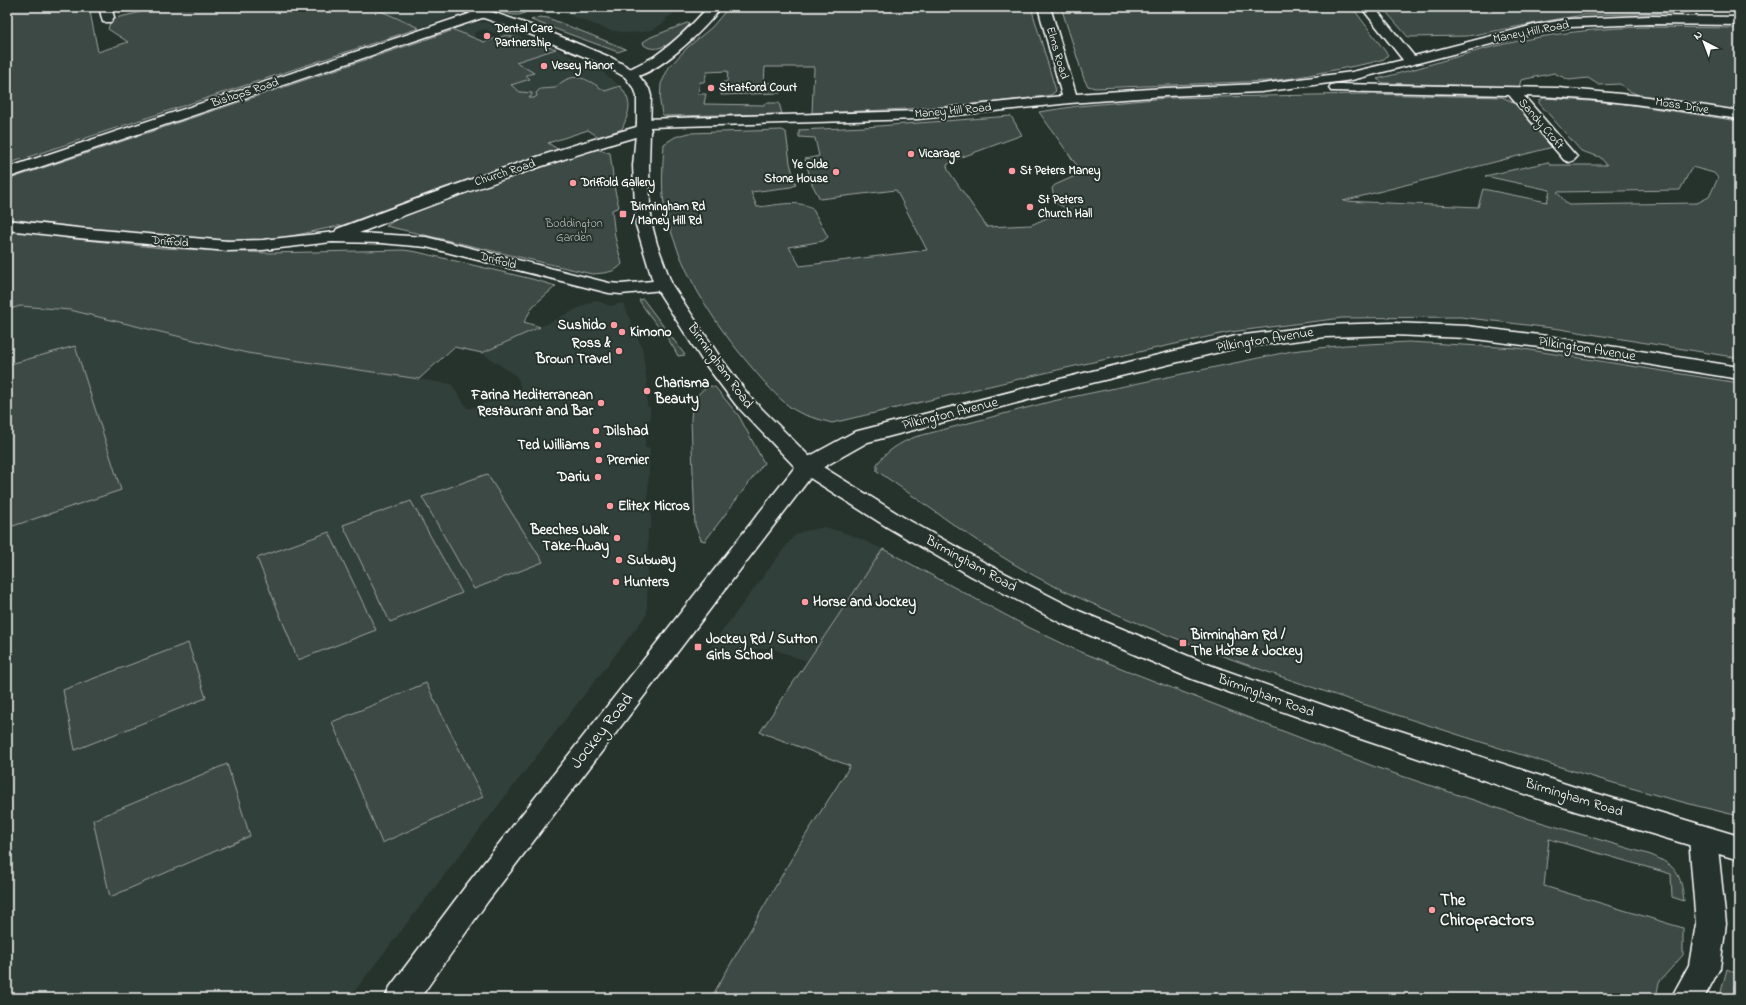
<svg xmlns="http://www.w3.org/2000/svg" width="1746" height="1005" font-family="'Indie Flower',sans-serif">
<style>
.built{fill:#333f3a}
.green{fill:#3e4944;stroke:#9ea4a2;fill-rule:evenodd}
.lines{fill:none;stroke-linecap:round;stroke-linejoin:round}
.street-casing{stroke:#fff;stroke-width:3}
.secondary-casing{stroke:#fff;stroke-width:3}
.primary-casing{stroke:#fff;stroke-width:3}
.street{fill:#26332d;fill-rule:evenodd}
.secondary{fill:#26332d;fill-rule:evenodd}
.primary{fill:#26332d;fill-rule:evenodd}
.poi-dot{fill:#ff9aa2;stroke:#26332d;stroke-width:1.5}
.labels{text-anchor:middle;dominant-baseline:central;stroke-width:4;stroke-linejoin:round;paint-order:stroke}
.far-poi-label{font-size:12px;font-weight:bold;fill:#fff;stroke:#26332d;text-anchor:start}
.far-street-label{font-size:12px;fill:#fff;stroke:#26332d}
.far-park-label{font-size:12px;fill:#bbbfbe;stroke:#26332d}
.poi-label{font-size:14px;font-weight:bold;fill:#fff;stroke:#26332d;text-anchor:start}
.street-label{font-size:14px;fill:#fff;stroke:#26332d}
.near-street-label{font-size:17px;fill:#fff;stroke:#26332d}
.near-poi-label{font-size:17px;font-weight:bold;fill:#fff;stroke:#26332d;text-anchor:start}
</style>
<rect width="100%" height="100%" fill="#26332d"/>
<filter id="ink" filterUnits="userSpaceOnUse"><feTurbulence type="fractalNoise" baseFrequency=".025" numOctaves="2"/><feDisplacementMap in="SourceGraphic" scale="8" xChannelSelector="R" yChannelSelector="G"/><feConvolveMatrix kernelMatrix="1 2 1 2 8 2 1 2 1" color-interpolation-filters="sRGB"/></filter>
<g filter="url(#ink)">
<!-- built -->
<g class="built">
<path d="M372 7H443L459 13V14L419 28Z"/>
<path d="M547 7H684L665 19 668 20 654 29 642 32 628 33 609 30Z"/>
<path d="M485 22 529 39 522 41 507 35 502 36 485 29 473 33 476 35 470 37 454 30 475 23Z"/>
<path d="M556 49 600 70 620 86 605 91 585 78 555 88 540 89 536 93 537 96 534 98H528V92H520L511 85 530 79 525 76 515 62Z"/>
<path d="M595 300 610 306 623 303 642 348 647 383V406L650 407V420L645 421V448H650L647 511 651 510V528L648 529 647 614 349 998H7V310L20 306 70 310 247 353 451 384 468 409 521 392 519 381 515 375 482 353 540 327Z"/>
<path d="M825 527 851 535 883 549 807 661 770 648 756 649 727 657 708 650 793 537 801 532Z"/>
</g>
<!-- green -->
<g class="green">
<path d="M7 7H89L98 52 128 42 108 29 111 19 163 7H372L419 28 7 164Z"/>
<path d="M489 7H516L526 10V12C516 20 499 10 489 7Z"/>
<path d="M729 7H1031L1056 91 1051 95C972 107 892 110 812 113L814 67H765L764 83H778L782 91 780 93 721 95 723 82H727L728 71 707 72 704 82H700L698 94H706L704 104 764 105 765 103H779L782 114 664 116 662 114 660 102 661 84 669 67 688 47 712 27Z"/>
<path d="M1061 7H1352L1388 55 1384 59 1370 63 1293 78 1268 81 1095 88 1088 86 1084 79Z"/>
<path d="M1382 7H1693V8L1690 12 1680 13 1585 15 1563 18 1468 36 1408 37Z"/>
<path d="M540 17 548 18 626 49 618 52 531 20Z"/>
<path d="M687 23 691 24C682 35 659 57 644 45L643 42 651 37Z"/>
<path d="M1645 27 1739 28V111L1644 97 1629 91 1620 84 1599 85 1588 78 1569 80 1554 73 1521 80 1519 87 1383 83 1377 79C1427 67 1475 49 1524 40 1564 32 1604 28 1645 27Z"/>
<path d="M454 30 484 42 507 35 522 41 529 39 556 49 516 62 534 73 526 75 530 79 511 85 520 92 532 93V95L529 98H534L537 96 536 93 540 89 555 88C558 86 559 84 562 82 578 71 591 82 605 91L620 86C633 103 630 110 622 129L599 137 588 130 548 143 559 150 437 190 343 225 282 238 243 241 148 235 7 219V180Z"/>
<path d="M1363 94 1502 97 1515 103 1553 147 1343 201 1478 207 1483 189 1547 202 1550 190 1485 176 1548 162 1550 165H1607L1600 157 1581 151 1539 103V101L1544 98 1619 103 1739 121V358L1560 329 1460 317 1342 318 1230 332 1066 368 832 423C819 419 802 416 790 407 777 397 765 383 754 370 713 323 677 267 664 204 661 185 663 163 664 144L675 137 689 133 782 130 786 132 790 163 796 185 791 187 751 192 757 207C773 206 797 199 812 208L828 237 823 241 789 247 800 266 927 250 896 190 820 199 812 184 805 159 819 156 815 138 799 137V130L865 127 1011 116 1022 135 954 160 947 165 948 170 987 227 1031 225 1067 209 1056 203 1060 200 1053 193 1052 188 1055 185 1082 173 1039 112 1078 106 1167 98ZM1692 167 1714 173 1718 178 1709 197 1697 203 1568 205 1557 192 1680 190Z"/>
<path d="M596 149 610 153 615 191 619 207 612 210 615 237 622 264C615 273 604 273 592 274L386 226 403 215 471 188Z"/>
<path d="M7 230 59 235 66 238 162 248 267 253 404 250 417 252 532 279 556 286 533 306 524 322 540 327 482 353 454 347 419 379 247 353 70 310 20 306 7 310Z"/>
<path d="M643 299 685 355 678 356C668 335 651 320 639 300Z"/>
<path d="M1409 342 1517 348 1739 383V816C1634 792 1531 758 1428 725 1303 685 1177 644 1058 588 994 557 936 511 877 471V464C887 451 899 443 915 437L1053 401 1292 351 1346 345Z"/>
<path d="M75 346 121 490 7 528V365Z"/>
<path d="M711 386 715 387 739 416 764 463 705 541 701 540 695 525 691 420C692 404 694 392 711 386Z"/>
<path d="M487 474 543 562 474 589 422 497Z"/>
<path d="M411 501 462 593 390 622 343 525Z"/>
<path d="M329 532 376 630 298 660 257 558Z"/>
<path d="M883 549 1026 626 1074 649 1136 674 1378 768 1530 819 1651 855C1677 866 1681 874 1684 901L1672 897 1671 874 1549 839 1544 886 1683 928V955L1659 982 1656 998H711L800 844 850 766 760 732Z"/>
<path d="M188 643 206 698 75 750 63 690Z"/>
<path d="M426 683 483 797 382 843 332 722Z"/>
<path d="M227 764 250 836 110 897 93 820Z"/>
<path d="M1727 969 1737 974 1738 987 1734 986 1735 998H1717L1721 992Z"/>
</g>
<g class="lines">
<defs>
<g id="street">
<path d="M99 7H111L114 17 111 22H103Z"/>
<path d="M1038 7H1050L1076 94 1165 88 1261 84 1352 72 1403 60 1361 7H1374L1414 56 1534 25 1570 19 1649 16 1739 17V25L1649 24 1570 27 1534 33 1352 80 1261 92 1165 96 1070 103 918 119 649 127 651 130 649 133C551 161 455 195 359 233L426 237 609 283 621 284 663 280 669 281 672 285 669 289 663 290 621 294 609 293 426 247 381 243 332 242 263 250 228 251 78 238 7 230V220L78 228 228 241 263 240 335 232 337 229C437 191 537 154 640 126L637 123 639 120 644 119 918 111 1062 96Z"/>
<path d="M484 9 488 10 490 13 488 16 7 178V168Z"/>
<path d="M1336 84 1558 88 1641 96 1739 111V119C1668 108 1597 97 1524 96L1577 157 1574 160 1569 162 1564 160 1509 95 1331 91 1329 88 1331 85Z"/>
<path d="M1392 323 1467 326 1547 336 1739 367V379L1547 348 1467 338 1392 335 1325 337 1236 348 1092 383 868 442 815 472 807 474 799 472 796 467 799 462 854 432 1080 374 1236 336 1325 325Z"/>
<path d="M1703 826 1713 829 1717 838 1726 924 1720 968 1704 998H1671L1689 965 1696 924 1689 838 1693 829Z"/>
</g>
<path id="secondary" d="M708 7H721C708 27 650 83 625 77L623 74C627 69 648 61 655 56 675 42 692 25 708 7Z"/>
<path id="primary" d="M459 7H477L542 29 612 58 635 71 649 89 651 96 649 166 650 206 652 225 657 244 672 285 720 357 750 397 815 462 903 517 987 564 1079 611 1210 665 1354 716 1575 787 1739 836V860L1575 811 1337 731 1192 679 1061 623 971 576 887 527 810 478 488 901 420 998H385L390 987 468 883 795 467 736 405 702 360 654 285 636 225 633 166 637 123V96L635 90 625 77 602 64 532 35 461 10Z"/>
</defs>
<!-- street casing -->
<use href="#street" class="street-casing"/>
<!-- secondary casing -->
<use href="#secondary" class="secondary-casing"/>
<!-- primary casing -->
<use href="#primary" class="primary-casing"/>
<!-- street -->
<use href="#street" class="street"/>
<!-- secondary -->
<use href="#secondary" class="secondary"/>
<!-- primary -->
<use href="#primary" class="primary"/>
</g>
</g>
<!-- markers -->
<g class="poi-dot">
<circle cx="487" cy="36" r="4"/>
<circle cx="544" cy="66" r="4"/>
<circle cx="711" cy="88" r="4"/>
<circle cx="911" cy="154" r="4"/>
<circle cx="1012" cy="171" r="4"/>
<circle cx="836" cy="172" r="4"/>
<circle cx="573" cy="183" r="4"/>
<circle cx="1030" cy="207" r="4"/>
<rect x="619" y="210" width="8" height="8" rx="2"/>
<circle cx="614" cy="325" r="4"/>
<circle cx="622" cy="332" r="4"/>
<circle cx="619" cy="351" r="4"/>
<circle cx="647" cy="391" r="4"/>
<circle cx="601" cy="403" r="4"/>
<circle cx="596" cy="431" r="4"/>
<circle cx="598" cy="445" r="4"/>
<circle cx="599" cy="460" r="4"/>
<circle cx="598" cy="477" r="4"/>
<circle cx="610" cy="506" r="4"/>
<circle cx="617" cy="538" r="4"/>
<circle cx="619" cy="560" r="4"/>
<circle cx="616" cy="582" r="4"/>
<circle cx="805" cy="602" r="4"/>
<rect x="1179" y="639" width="8" height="8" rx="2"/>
<rect x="694" y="643" width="8" height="8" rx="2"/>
<circle cx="1432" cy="910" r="4"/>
</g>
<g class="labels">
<!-- far-poi labels -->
<g class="far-poi-label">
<text x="495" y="29">Dental Care<tspan x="495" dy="14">Partnership</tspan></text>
<text x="552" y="66">Vesey Manor</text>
<text x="719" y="88">Stratford Court</text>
<text x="919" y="154">Vicarage</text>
<text x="828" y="165" text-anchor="end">Ye Olde<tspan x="828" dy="14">Stone House</tspan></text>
<text x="1020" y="171">St Peters Maney</text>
<text x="581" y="183">Driffold Gallery</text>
<text x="1038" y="200">St Peters<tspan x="1038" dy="14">Church Hall</tspan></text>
<text x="631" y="207">Birmingham Rd<tspan x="631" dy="14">/ Maney Hill Rd</tspan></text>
</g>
<!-- far-street labels -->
<g class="far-street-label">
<text transform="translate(1531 32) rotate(-11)">Maney Hill Road</text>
<text transform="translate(1057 53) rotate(74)">Elms Road</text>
<text transform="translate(245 93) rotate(-18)">Bishops Road</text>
<text transform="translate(1682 106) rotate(9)">Moss Drive</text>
<text transform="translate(953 111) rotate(-5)">Maney Hill Road</text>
<text transform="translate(1541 124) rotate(49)">Sandy Croft</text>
<text transform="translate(505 173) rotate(-18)">Church Road</text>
<text transform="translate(170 242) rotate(5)">Driffold</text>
<text transform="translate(498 261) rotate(15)">Driffold</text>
</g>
<!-- far-park labels -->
<g class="far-park-label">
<text x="574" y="224">Boddington<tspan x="574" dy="14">Garden</tspan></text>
</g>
<!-- poi labels -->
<g class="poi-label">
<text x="606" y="325" text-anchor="end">Sushido</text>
<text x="630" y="332">Kimono</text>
<text x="611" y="343" text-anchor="end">Ross &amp;<tspan x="611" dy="16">Brown Travel</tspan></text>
<text x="655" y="383">Charisma<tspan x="655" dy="16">Beauty</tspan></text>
<text x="593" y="395" text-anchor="end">Farina Mediterranean<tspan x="593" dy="16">Restaurant and Bar</tspan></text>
<text x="604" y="431">Dilshad</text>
<text x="590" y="445" text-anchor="end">Ted Williams</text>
<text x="607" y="460">Premier</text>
<text x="590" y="477" text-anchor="end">Dariu</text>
<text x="618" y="506">EliteX Micros</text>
<text x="609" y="530" text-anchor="end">Beeches Walk<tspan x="609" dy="16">Take-Away</tspan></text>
<text x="627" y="560">Subway</text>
<text x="624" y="582">Hunters</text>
<text x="813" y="602">Horse and Jockey</text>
<text x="1191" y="635">Birmingham Rd /<tspan x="1191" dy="16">The Horse &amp; Jockey</tspan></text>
<text x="706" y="639">Jockey Rd / Sutton<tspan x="706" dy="16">Girls School</tspan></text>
</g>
<!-- street labels -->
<g class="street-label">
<text transform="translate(1265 340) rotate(-9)">Pilkington Avenue</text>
<text transform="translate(1587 349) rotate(9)">Pilkington Avenue</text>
<text transform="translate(720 366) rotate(54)">Birmingham Road</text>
<text transform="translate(950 414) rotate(-14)">Pilkington Avenue</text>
<text transform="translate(971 564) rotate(29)">Birmingham Road</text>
<text transform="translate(1266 696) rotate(20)">Birmingham Road</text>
<text transform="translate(1574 798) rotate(17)">Birmingham Road</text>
</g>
<!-- near-street labels -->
<g class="near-street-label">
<text transform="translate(602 731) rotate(-52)">Jockey Road</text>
</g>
<!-- near-poi labels -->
<g class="near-poi-label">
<text x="1440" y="900">The<tspan x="1440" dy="20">Chiropractors</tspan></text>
</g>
</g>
<!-- margin -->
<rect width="1746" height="1005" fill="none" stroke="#26332d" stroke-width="24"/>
<rect x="12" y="12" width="1722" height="981" fill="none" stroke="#fff" stroke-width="1.5" filter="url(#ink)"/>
<!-- north arrow -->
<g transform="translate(1704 42) rotate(318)" stroke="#26332d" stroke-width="3" paint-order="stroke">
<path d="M0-3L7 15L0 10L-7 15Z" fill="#ffffff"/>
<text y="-6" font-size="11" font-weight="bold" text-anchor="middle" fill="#ffffff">N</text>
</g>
</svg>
